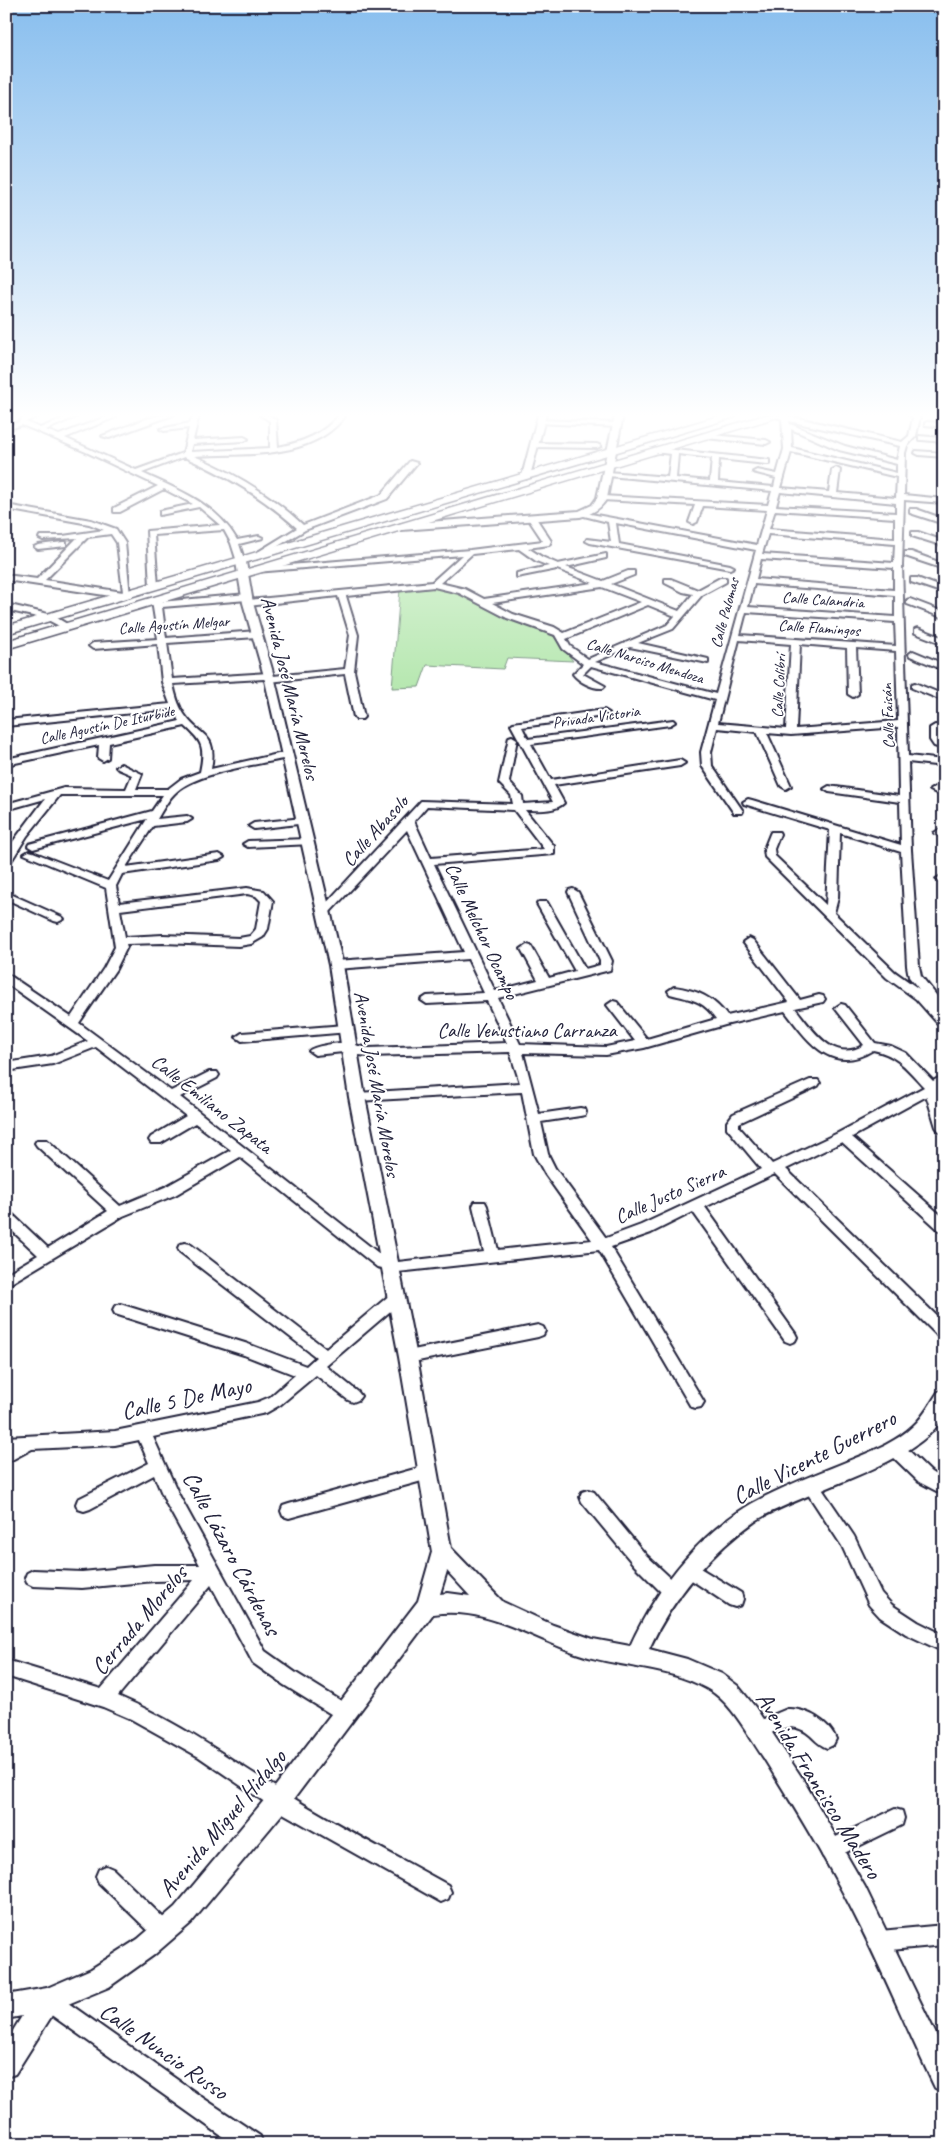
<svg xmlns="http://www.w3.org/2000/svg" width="950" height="2150" font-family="Caveat,sans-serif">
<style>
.green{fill:#afe5a8;stroke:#688472}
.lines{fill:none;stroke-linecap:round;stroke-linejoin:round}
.minor-casing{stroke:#22223b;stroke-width:4}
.tertiary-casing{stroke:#22223b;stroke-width:4}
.secondary-casing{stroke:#22223b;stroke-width:3}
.minor{fill:#fff;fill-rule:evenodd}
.tertiary{fill:#fff;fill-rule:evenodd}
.secondary{fill:#fff;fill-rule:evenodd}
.labels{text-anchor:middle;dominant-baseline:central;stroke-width:4;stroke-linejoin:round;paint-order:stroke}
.far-street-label{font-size:16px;fill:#22223b;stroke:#fff}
.street-label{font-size:20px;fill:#22223b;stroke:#fff}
.near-street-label{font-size:24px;fill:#22223b;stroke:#fff}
</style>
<rect width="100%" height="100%" fill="#fff"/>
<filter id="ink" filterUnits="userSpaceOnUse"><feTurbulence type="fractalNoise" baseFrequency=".02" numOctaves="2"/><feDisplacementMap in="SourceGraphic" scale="10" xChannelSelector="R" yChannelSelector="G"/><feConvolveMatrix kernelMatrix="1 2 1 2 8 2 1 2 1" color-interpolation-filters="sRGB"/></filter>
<g filter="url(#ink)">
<!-- green -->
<path class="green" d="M434 586 455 591 505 616 550 632 573 661 507 658 503 669 427 665 419 687 392 688 400 589Z"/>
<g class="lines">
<defs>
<g id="minor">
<path d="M29 415H39L26 422 40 428 71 415H80L46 430 59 435 111 415H117L116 417 65 438 136 470 183 453 189 428 164 431 160 429 190 423 193 415H199L193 440 244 437 248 439 244 441 192 444 190 452 270 448V421L260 415H268L276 420 278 447C303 442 322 435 339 415H346C312 461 246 453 194 456 235 473 271 495 303 525L381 495 410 461 417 463 387 499 305 530 256 559 252 557 253 555 297 528C263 497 226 475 184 457L142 473C178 490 216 503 237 540L259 536 263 538 239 544 245 562 241 564 237 562 231 543 224 530 154 535 158 586 154 589 150 586 147 531 220 525 199 507 160 515V511L193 504 164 489 120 512H114V508L158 486 86 452 22 425 6 430V426L19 422 22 418Z"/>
<path d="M161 415H173L109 438 102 436 146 419Z"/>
<path d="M770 415H785L902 442 909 436 913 418 910 415H918L920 417 916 436 907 446 905 453 904 495 944 499V503L904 500 902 566 908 756 944 760V766L908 762 911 850 919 966 921 976 944 1005V1027L940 1026 916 999 887 978 765 857 764 849 770 834 771 832H779L780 834 774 849 775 856 826 905 830 830 744 804 743 802 748 799 752 800 901 845 900 802 829 792 824 789 829 786 899 796 898 727 791 735 767 733 791 786 786 789 781 786 757 732 717 728 711 752 712 766 743 811 742 813H734L702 766 701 752 715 700 591 666 583 674 605 686 603 688C593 689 579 682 573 674L583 664 563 649 555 635 507 618 459 593 434 587 346 596 358 635 354 671 364 717 362 719H356L354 717 345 674 269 682 264 679 173 684C175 694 178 705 184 714 200 738 218 732 211 769L287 752 292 755 287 758C257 765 195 772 174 794 167 801 162 811 157 819L187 816 192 819 187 822 153 826 126 867 219 854 224 857 219 860 122 874 116 886 119 903 247 888 264 891 273 901 268 929 263 937 251 944 239 946 163 943 126 944 127 947 116 969 79 1023 171 1091 209 1072H217L219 1075 217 1078 180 1097 386 1259 398 1262 484 1252 473 1206 475 1202H485L487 1206 498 1250 592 1240 545 1174 534 1154 522 1092 357 1101 351 1097 357 1093 520 1083 510 1052 369 1056 348 1054 343 1052 315 1055 309 1051C313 1046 342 1042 349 1043 356 1045 361 1047 369 1048L507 1043 487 1001 427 1004 421 1000 427 996 484 993 468 959 336 969 330 965 336 961 464 952 407 830 329 913 325 914 319 911 421 801 513 804 511 795 499 783 509 737 512 736 517 739 509 782 522 796 523 804 553 802 511 725 513 723 604 710 609 713 604 716 522 727 528 739 673 720 675 722 670 725 531 744 551 780 680 760 685 763 680 766 554 785 564 803C555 812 537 810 525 810L554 846V854L434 864 495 991 538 980 521 949 527 945 531 946 549 978 575 971 537 904 539 902H547L585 969 600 965V961L568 892 569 890 573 889 578 892 612 961 610 970 498 998 520 1044 606 1047 635 1041 607 1005 613 1001 617 1002 647 1039 716 1019C702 999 692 1000 670 994L668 991 674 987C697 990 713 997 727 1016L789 1002 743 942 749 938 753 940 800 1000 819 995 823 996 825 999 823 1002 795 1008C813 1030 833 1064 864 1045L835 1008 841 1004 845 1005 875 1043 891 1046 906 1053 933 1081 944 1075V1086L936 1091 852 1137 944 1218V1231L939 1230 842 1142 786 1169 944 1323V1339L939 1337 775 1174 705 1207 795 1333 797 1337 795 1341 790 1343 785 1341 693 1212 651 1233 611 1247 704 1402 701 1407 696 1408 691 1407 599 1250 398 1272 377 1267 240 1157 175 1195 123 1216 6 1286V1274L38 1255 6 1225V1212L11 1213 48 1248 108 1211 37 1146 35 1143 37 1140H47L120 1206 165 1187 231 1150 195 1123 161 1143H151L149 1140 151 1137 186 1116 96 1047 53 1064 6 1071V1063L51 1056 88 1041 6 983V973L71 1017 104 968 115 947 106 888 24 854 29 851 33 852 108 881 147 819 33 849 28 846 29 844 152 811 163 795H60L27 836 10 863 6 864V851L45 799 6 810V804L64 788 126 789 132 775 118 769 116 767 121 764 142 774 136 789H168L181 779 200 772C205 748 203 742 185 726L109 743 108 758 103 761 98 758 99 745 6 765V759L180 721 172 709 6 726V720L170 704 162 682 158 644 93 649 89 646 93 643 158 639 152 601 156 598 160 602 247 594 251 597 247 600 162 607 166 638 257 631 261 634 257 637 167 643 172 679 269 673 273 676 345 669 350 635 338 596 248 606 244 603 248 600 432 582 462 555 256 572H253V568L470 550 543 541 527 517 531 515H534L551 541 549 545 528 548 542 557 558 564 606 554V558L566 567 603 581 628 571H634V575L611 584 679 611 693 594 683 592 665 583V579H671L698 590 720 578H726V582L702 595 673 629 638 643 708 659V663L630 647 595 662 716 694 756 550 616 523 619 544 730 565 734 567 730 569 590 543 586 541 587 539 611 542 608 522 576 514 580 512 757 545 767 510 703 506 697 522 693 524 689 522 695 505 602 500 598 498 602 496 768 505 772 491 608 476 604 474 608 472 668 477 671 454 653 452 652 450 656 448 769 460V464H766L719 459 718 482 774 487 776 478 753 472 757 470 777 474 784 449 782 419ZM789 421 900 446 897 460 845 446 790 424ZM791 429 839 450 897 464V473L792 448ZM791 452 897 477 896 498 837 493 840 470 836 468 832 470 829 492 781 488ZM678 454 712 458 710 481 676 478ZM780 492 896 503V513L776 506ZM775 510 895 518V539L769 529ZM768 534 895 544 894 563 762 554ZM519 549 536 561 549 566 517 573V577L557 569 593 583 484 599 465 589 440 583 472 554ZM761 559 894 568V590L756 579ZM754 584 895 595V617L748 607ZM602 587 641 602 564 633 554 627 513 614 492 603ZM648 605 675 616 667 625 588 659 570 646 566 639ZM746 612 895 622 896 646 740 635ZM739 640 791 644 786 729 718 723ZM800 644 847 648 848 694 853 697 858 694 856 648 896 651 898 721 796 729ZM427 806 514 810 544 849 431 858 414 821ZM840 833 901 852 907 966 909 977 919 989 895 972 834 913 838 898ZM247 894 256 896 261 901 256 929 250 936 239 938 163 935 125 937 120 910ZM785 1011C808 1041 831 1076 873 1050 898 1055 907 1069 924 1087L838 1133 772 1164 739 1127V1123L818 1086 820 1083 818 1080H810L733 1114 727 1122V1128L761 1169 641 1225 606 1238 555 1168 548 1154 541 1122 580 1116 585 1115 586 1112 585 1109 580 1108 539 1114 523 1053 606 1055 644 1048 725 1025Z"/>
<path d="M540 420 617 423 620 425 617 427 538 423V421Z"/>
<path d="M927 422 944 423V427L925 425V423Z"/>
<path d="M702 434 766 440 770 442 766 444 705 438 701 436Z"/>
<path d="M919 436 944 438V442L922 440H919Z"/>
<path d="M531 443 597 444 601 446 597 448 534 447H531Z"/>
<path d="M916 451 944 453V457L919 455 915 453Z"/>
<path d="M6 505 91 520 116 529 125 543 130 596 124 598 6 580V575L37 579 77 538 43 540 39 538 40 536H63L104 530 89 524 6 509ZM111 534 117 543 123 592 45 580 88 537Z"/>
<path d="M910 509H916L944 519V524L910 513Z"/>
<path d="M912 532H918L944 541V546L912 536Z"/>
<path d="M63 542H66V546L38 549 34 547 38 545Z"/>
<path d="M905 552H911L944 564V569L905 556Z"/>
<path d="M911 578H917L944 588V593L911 582Z"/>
<path d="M910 599 944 612V618L907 604V600Z"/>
<path d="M6 604 52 615 72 627 65 629 46 619 6 610Z"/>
<path d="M918 628 944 638V644L915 633V629Z"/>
<path d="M913 651 944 664V670L910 656 909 654Z"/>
<path d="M915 683 944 695V701L912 688V684Z"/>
<path d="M935 725 944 726V732L940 731V740L944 743V749L934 746 930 740V728Z"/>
<path d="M935 787 944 790V797L930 790Z"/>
<path d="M303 818 307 819 308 821 307 823 254 829 249 826 254 823Z"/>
<path d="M939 830 944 831V838L934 833Z"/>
<path d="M308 839 312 840 313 842 312 844 248 847 243 844 248 841Z"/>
<path d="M941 876H944V884L936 879Z"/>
<path d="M6 892 62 917 64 919 58 922 54 921 6 899Z"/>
<path d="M345 1025 351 1029 349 1032 242 1041 236 1037 242 1033Z"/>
<path d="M185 1243 190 1244 326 1349 391 1294 396 1292 401 1294 403 1298 401 1302 326 1366 358 1392 361 1396 358 1400 353 1402 348 1400 316 1375 280 1405 266 1413 153 1437 179 1495 265 1651 296 1673 351 1707 354 1713 351 1719 345 1722 339 1719 284 1685 253 1663 211 1585 118 1696C179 1722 229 1759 285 1793 338 1826 394 1855 448 1885L451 1892 448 1899 441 1902 272 1807 199 1757 131 1719 103 1707 6 1676V1660L101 1689 194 1580 154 1581 82 1588 33 1586 27 1583 25 1578 27 1573 33 1570 82 1572 154 1565H200L166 1503 154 1475 90 1509 84 1511 78 1509 76 1504 78 1499 149 1463 139 1440 115 1445 32 1449 6 1463V1437L115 1431 258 1402 270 1397 295 1375 244 1355 115 1314 113 1310 115 1306 120 1304 248 1344 306 1366 316 1357 180 1252 178 1248 180 1244Z"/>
<path d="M538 1325 543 1327 545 1331 543 1335 538 1337 408 1363 403 1361 401 1357 403 1353 408 1351Z"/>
<path d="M896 1442 902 1444 931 1472 944 1480V1495L919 1482 890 1454 888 1449 890 1444Z"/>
<path d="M429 1465 435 1467 437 1472 435 1477 429 1479 289 1518 283 1516 281 1511 283 1506 289 1504Z"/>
<path d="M810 1478 816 1480 854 1536 881 1593 892 1605 918 1622 944 1635V1652L906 1634 880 1617 869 1605 842 1546 802 1485 804 1480Z"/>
<path d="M588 1490 594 1492 646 1555 679 1586 681 1592 679 1598 673 1600 667 1598 634 1565 582 1502 580 1497 582 1492Z"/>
<path d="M690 1562 741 1593 743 1599 741 1605 735 1607 729 1605 684 1575 682 1570 684 1565Z"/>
<path d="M787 1709C806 1708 829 1721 836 1739L833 1745 827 1748C820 1745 816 1741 811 1736 791 1719 778 1731 758 1739L752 1736 749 1730 752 1724Z"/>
<path d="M895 1809 902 1811 904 1818 902 1825 830 1860 823 1857 820 1850 823 1843Z"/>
<path d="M106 1866 113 1869 171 1925 174 1932 171 1939 164 1942 157 1939 99 1883 96 1876 99 1869Z"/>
<path d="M944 1925V1945L880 1951 873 1948 870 1941 873 1934 880 1931Z"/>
<path d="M47 1990 54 1993 203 2098 260 2136 263 2144H233L40 2007 37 2000 40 1993Z"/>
</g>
<g id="tertiary">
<path d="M538 415H546L530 476 526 479 522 476Z"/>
<path d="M615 415H623L607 498C601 509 592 514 580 517L401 530 396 527 401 524 579 511 592 505 597 498Z"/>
<path d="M241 559 246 562 253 603 274 676 343 965 365 1097 417 1357 451 1548 503 1602 553 1625 593 1639 630 1646C658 1585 704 1526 766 1496 794 1482 824 1471 853 1459 875 1450 896 1442 913 1426 924 1416 930 1404 938 1392L944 1389C944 1397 946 1409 943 1416 922 1463 803 1491 757 1520 711 1551 672 1599 649 1649L687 1659 722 1674 738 1686 755 1707 802 1778 865 1887 944 2051V2092L935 2088C906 2027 880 1964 849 1904 823 1854 793 1805 763 1757 747 1734 732 1702 706 1688 666 1666 618 1668 576 1653 529 1636 484 1606 433 1614L287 1808 191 1923 154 1955 109 1987 56 2009 15 2074 6 2077V2042L22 2016 6 2019V1995L47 1988 91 1969 138 1939 175 1907 271 1792 418 1601 432 1552 399 1357 349 1097 329 965 264 676 243 603 236 562ZM447 1571 470 1596 448 1593 440 1594Z"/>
<path d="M932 1083 937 1084 944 1101V1132L939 1131 936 1127 924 1088 927 1084Z"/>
</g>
<g id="secondary">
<path d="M722 415H737L735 417 6 634V626Z"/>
<path d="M765 415H780L778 417 6 649V641Z"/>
</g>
</defs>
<!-- minor casing -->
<use href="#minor" class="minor-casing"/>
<!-- tertiary casing -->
<use href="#tertiary" class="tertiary-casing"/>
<!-- secondary casing -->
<use href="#secondary" class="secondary-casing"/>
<!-- minor -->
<use href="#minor" class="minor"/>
<!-- tertiary -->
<use href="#tertiary" class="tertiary"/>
<!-- secondary -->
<use href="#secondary" class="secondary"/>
</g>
</g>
<!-- sky -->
<linearGradient id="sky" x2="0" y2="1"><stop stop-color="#88beee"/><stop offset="0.58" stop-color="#fff"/><stop offset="1" stop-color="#fff" stop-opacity="0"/></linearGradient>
<rect width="950" height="716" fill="url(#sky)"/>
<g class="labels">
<!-- far-street labels -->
<g class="far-street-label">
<text transform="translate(823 600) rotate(4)">Calle Calandria</text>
<text transform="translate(725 613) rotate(-75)">Calle Palomas</text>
<text transform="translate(174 625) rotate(-4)">Calle Agustín Melgar</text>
<text transform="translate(819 628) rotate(4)">Calle Flamingos</text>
<text transform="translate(645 661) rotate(17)">Calle Narciso Mendoza</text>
<text transform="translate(779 686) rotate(-87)">Calle Colibrí</text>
<text transform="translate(888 716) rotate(-92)">Calle Faisán</text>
<text transform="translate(596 717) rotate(-8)">Privada Victoria</text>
<text transform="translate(107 725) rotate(-12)">Calle Agustín De Iturbide</text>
</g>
<!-- street labels -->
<g class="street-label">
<text transform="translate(290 688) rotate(76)">Avenida José María Morelos</text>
<text transform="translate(375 831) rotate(-48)">Calle Abasolo</text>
<text transform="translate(482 931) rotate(65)">Calle Melchor Ocampo</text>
<text x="527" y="1030">Calle Venustiano Carranza</text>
<text transform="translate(377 1084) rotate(80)">Avenida José María Morelos</text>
<text transform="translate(212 1104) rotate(38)">Calle Emiliano Zapata</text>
<text transform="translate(670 1194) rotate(-24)">Calle Justo Sierra</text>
</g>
<!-- near-street labels -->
<g class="near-street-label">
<text transform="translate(186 1398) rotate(-12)">Calle 5 De Mayo</text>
<text transform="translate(814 1457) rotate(-27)">Calle Vicente Guerrero</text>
<text transform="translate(232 1553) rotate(62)">Calle Lázaro Cárdenas</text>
<text transform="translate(139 1620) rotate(-50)">Cerrada Morelos</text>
<text transform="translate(819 1785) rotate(58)">Avenida Francisco Madero</text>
<text transform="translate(222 1823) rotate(-50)">Avenida Miguel Hidalgo</text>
<text transform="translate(164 2051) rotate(35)">Calle Nuncio Russo</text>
</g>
</g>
<!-- margin -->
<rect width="950" height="2150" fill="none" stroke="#fff" stroke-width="25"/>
<rect x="12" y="12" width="925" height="2125" fill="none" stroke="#22223b" stroke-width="2" filter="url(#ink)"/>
</svg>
